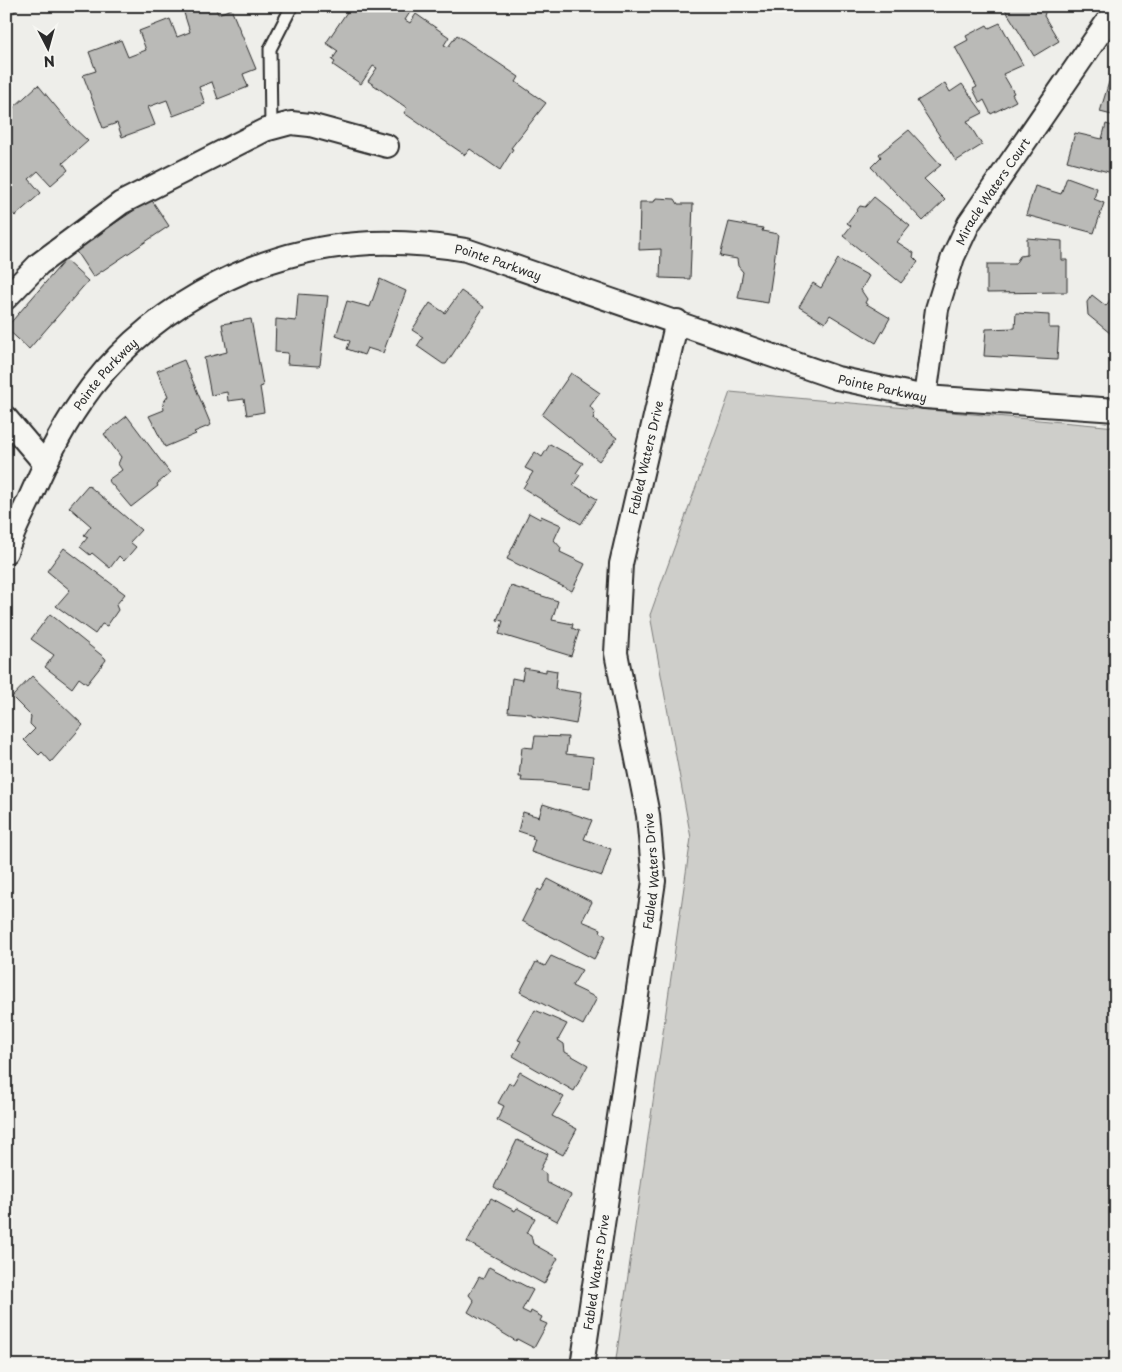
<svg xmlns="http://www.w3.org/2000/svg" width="1122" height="1372" font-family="'Playpen Sans',sans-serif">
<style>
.green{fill:#cececa;stroke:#7c7c7a}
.building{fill:#babab7;stroke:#2b2b2b}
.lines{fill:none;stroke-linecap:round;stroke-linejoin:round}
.lane-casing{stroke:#2b2b2b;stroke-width:15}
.street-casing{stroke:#2b2b2b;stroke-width:26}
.lane{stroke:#f6f6f2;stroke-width:11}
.street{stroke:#f6f6f2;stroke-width:22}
.labels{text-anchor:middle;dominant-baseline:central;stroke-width:4;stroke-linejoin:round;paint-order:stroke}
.street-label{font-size:12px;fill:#2b2b2b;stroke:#f6f6f2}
</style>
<rect width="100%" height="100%" fill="#eeeeea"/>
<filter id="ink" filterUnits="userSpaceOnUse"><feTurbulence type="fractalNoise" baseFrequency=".02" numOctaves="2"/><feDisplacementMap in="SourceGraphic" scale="10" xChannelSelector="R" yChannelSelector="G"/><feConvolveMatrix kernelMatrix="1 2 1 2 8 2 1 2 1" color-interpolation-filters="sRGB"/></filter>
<g filter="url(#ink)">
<!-- green -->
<path class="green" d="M730 392 1116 427V1366H615L691 838 650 615Z"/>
<!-- building -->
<g class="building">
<path d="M6 6H16L18 9 6 19Z"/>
<path d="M202 6H215L218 14 231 9 256 69 243 74 248 87 218 99 212 82 199 87 205 104 173 116 167 100 148 107 155 125 122 137 117 123 103 128 83 75 96 71 89 52 121 40 128 57 146 50 139 31 170 19 177 37 190 32 184 13Z"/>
<path d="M351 6H414L405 20 410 23 416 14 449 37 444 45 448 47 457 35 519 77 516 82 546 103 511 148 513 149 500 170 470 149 465 155 404 113 407 108 368 81 377 68 373 66 361 84 333 65 335 62 332 60 338 51 326 43Z"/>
<path d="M1003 6H1047L1044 16 1059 41 1034 56Z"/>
<path d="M1000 23 1023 65 1003 74 1014 93 1012 94 1016 101 991 114 984 100 980 103 973 89 977 87 955 47 968 40 966 36 987 25 989 28Z"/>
<path d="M1109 82 1116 84V116L1100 112Z"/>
<path d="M945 83 950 92 962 84 983 113 967 121 982 145 956 161 917 101Z"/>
<path d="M38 85 71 125 88 141 63 163 68 170 51 185 38 171 29 179 41 193 15 216 6 206V102L13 108Z"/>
<path d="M1106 124 1116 127V174L1067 161 1075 133 1102 139Z"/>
<path d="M909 130 941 165 924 179 945 200 923 221 871 167 881 157 879 154Z"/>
<path d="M1067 177 1097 188 1094 199 1104 203 1094 233 1026 215 1035 186 1061 194Z"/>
<path d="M874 197 910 226 897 242 914 253 913 257 918 262 901 283 843 236 851 226 847 223 860 206 865 207Z"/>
<path d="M656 198 675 199 678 204H693L690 279 660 278 661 249 639 250 640 202H654Z"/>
<path d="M151 199 169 226 93 277 75 250Z"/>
<path d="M729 222 763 228 762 231 778 234 768 303 738 298 743 272 738 266 737 259 720 256Z"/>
<path d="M1027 238 1062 241V260H1067V292L987 293V264H1015L1020 256 1027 255Z"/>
<path d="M838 259 869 276 861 290 867 299 865 303 890 318 876 343 830 315 825 323 799 307 813 283 821 288Z"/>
<path d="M65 260 88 281 29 349 6 328Z"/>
<path d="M380 279 406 291 383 353 367 348 364 355 347 349 350 341 336 336 347 301 370 307Z"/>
<path d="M461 291 484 307 446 364H443L417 346 423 337 412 330 430 303 445 313Z"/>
<path d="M1116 291V338L1088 315 1087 302 1092 295 1106 306Z"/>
<path d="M298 294 328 296 320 365 318 366 287 364 288 353 275 352 276 319 296 321Z"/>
<path d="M1016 313 1049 315V328H1059L1057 360 984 356 986 329 1015 328Z"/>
<path d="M251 319 263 386 260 387 264 412 247 415 244 399 228 401 227 392 211 395 204 358 227 352 222 324Z"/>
<path d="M184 360 211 425 194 432 196 434 165 447 149 416 164 410 163 403 168 396 157 371Z"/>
<path d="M571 373 600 393 590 406 595 413 593 419 617 438 599 461 542 415Z"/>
<path d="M127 416 170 473 157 484 158 486 131 507 108 480 122 470 118 464 121 457 104 434Z"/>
<path d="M550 444 583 463 576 473 580 475 573 485 597 499 581 524 523 488 533 472 525 468 535 452 542 457Z"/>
<path d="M88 485 141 530 130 542 136 547 124 561 119 556 110 568 92 553 90 555 80 547 88 537 84 535 91 526 69 507Z"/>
<path d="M529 513 540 519 541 516 561 525 554 540 561 548 560 552 585 564 572 591 507 559Z"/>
<path d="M64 548 125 594 116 605 118 610 107 626 102 624 95 634 56 606 70 590 47 571Z"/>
<path d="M511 586 558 601 552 620 573 624 572 628 579 631 571 656 499 634 503 621 497 620Z"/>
<path d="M50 614 105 658 106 660 87 684 79 678 72 688 45 667 54 655 31 639Z"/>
<path d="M524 668 546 672V669L557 671 555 689 581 693 576 724 532 716V714L508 712 512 678 522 680Z"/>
<path d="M32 676 83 725 51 762 42 752 39 755 24 740 35 729 30 724 31 716 12 697Z"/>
<path d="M535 736 568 737 566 754 593 757 590 788 545 782 521 781 522 777H519L522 747 533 748Z"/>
<path d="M543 804 592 820 584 839 611 849 602 876 531 852 535 839H532L533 836 518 831 523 812 539 817Z"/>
<path d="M548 879 592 902 582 921 601 929 600 932 606 936 594 959 522 921 538 889 541 891Z"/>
<path d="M551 956 582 970 572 986 597 998 583 1025 520 992 536 962 545 966Z"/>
<path d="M535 1010 567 1024 558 1040 564 1044 565 1052 588 1065 574 1091 513 1056 521 1041 518 1040Z"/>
<path d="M520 1072 564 1097 552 1116 577 1129 563 1155 497 1120 504 1106 498 1103 509 1083 513 1084Z"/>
<path d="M517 1140 548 1154 540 1170 546 1174V1182L571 1195 557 1221 494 1187Z"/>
<path d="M491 1198 515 1211 517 1208 535 1218 527 1233 531 1235 533 1244 558 1258 544 1284 467 1242Z"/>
<path d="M489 1267 533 1290 522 1310 530 1314 531 1311 542 1317 540 1321 547 1324 534 1348 517 1339 516 1341 468 1312 474 1301 469 1295 479 1277 483 1279Z"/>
</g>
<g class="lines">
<defs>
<path id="lane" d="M271 128 270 49 292 6"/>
<g id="street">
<path d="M6 298 39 264 121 203 265 130 291 123 310 125 387 146"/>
<path id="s1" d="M925 397 937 309 953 257 969 223 1116 9"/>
<path d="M6 418 45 464"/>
<path id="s2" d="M6 552C12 534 21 517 29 500 44 466 59 433 80 403 141 313 249 252 357 244 394 241 430 244 466 250L837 378 925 397 1116 410"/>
<path id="s3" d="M582 1366 654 881 648 815 616 653 621 564 677 321"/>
</g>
</defs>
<!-- lane casing -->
<use href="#lane" class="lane-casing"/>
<!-- street casing -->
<use href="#street" class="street-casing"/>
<!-- lane -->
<use href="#lane" class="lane"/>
<!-- street -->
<use href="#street" class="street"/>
</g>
</g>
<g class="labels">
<!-- street labels -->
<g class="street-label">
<text stroke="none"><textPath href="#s1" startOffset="220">Miracle Waters Court</textPath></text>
<text stroke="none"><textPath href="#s2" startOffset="640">Pointe Parkway</textPath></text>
<text stroke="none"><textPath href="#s2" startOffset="205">Pointe Parkway</textPath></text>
<text stroke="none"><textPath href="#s2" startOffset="1045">Pointe Parkway</textPath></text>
<text stroke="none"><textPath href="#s3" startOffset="920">Fabled Waters Drive</textPath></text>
<text stroke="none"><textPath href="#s3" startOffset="500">Fabled Waters Drive</textPath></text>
<text stroke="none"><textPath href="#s3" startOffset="95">Fabled Waters Drive</textPath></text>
</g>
</g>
<!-- margin -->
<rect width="1122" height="1372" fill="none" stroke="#f6f6f2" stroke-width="25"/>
<rect x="12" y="12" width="1097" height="1347" fill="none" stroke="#2b2b2b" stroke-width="2" filter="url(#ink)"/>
<!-- north arrow -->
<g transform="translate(48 48) rotate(174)" stroke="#f6f6f2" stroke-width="4" paint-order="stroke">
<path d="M0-4L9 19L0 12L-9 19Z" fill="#2b2b2b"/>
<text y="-8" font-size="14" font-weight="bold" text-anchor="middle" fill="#2b2b2b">N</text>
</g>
</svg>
